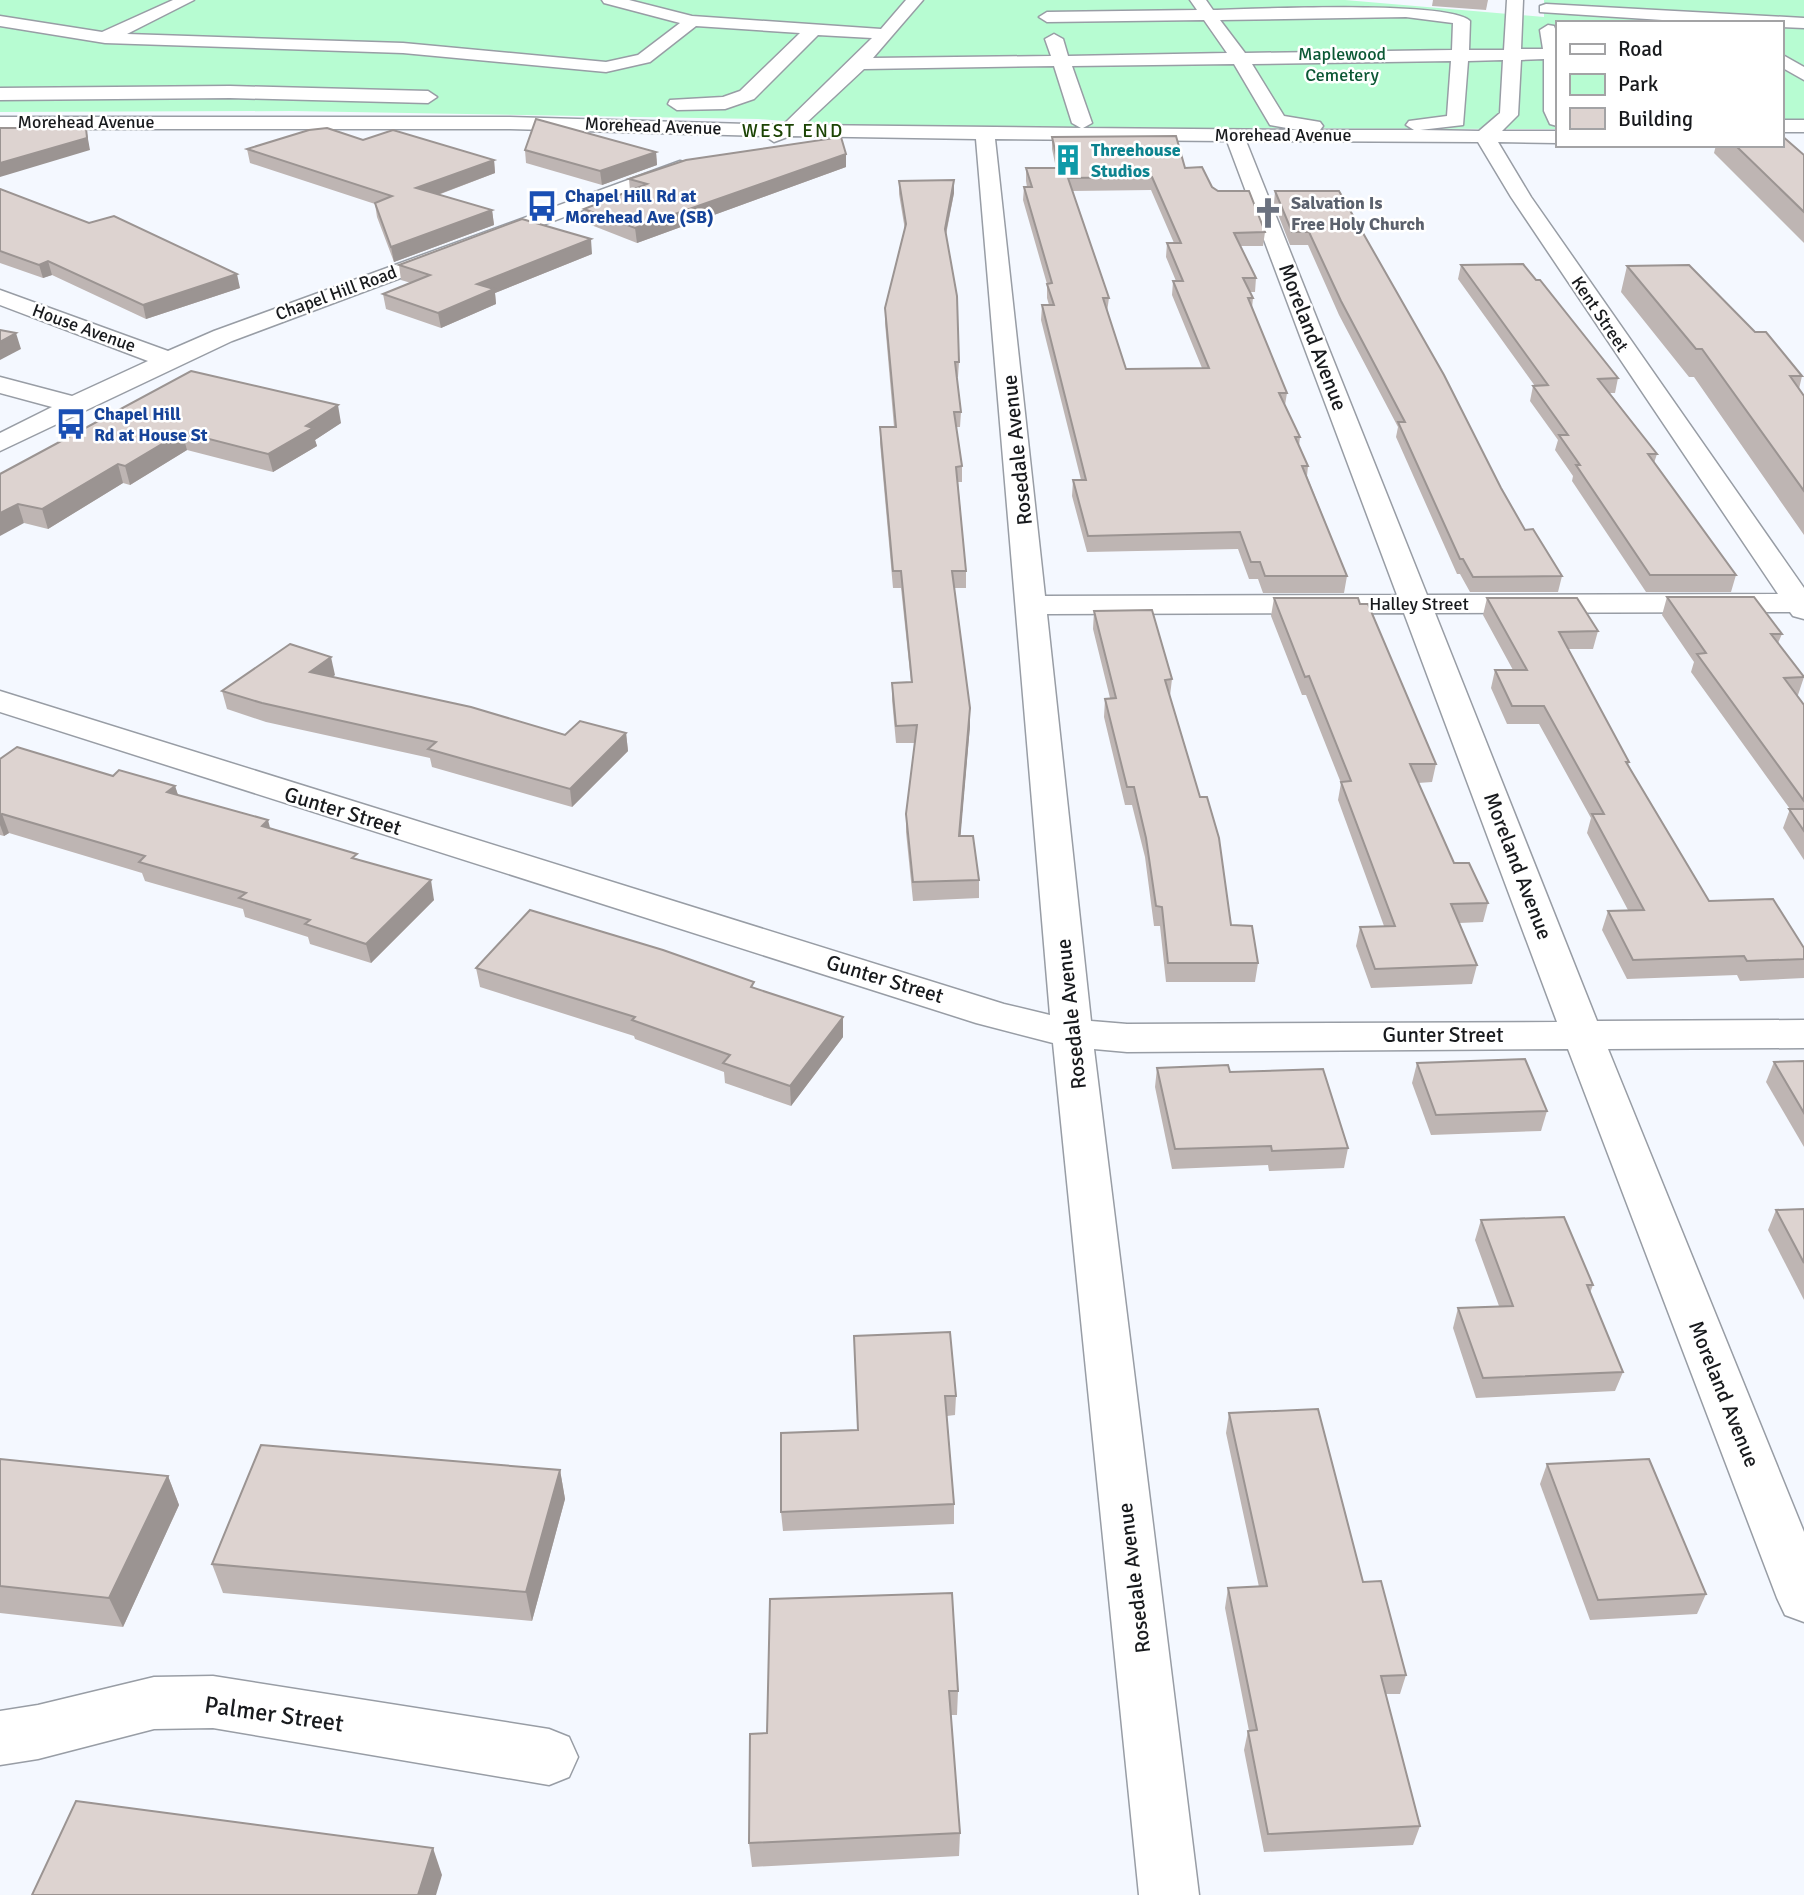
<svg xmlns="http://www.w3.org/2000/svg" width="1804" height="1895" font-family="Signika,sans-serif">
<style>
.green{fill:#b7fcd2}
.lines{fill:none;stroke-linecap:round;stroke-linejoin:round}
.minor-casing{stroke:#989da5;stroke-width:3}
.minor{fill:#fff;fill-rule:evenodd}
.wall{fill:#beb5b3;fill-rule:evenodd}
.shaded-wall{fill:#9b9492}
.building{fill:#ddd3d0;stroke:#9b9492;stroke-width:2;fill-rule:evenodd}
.labels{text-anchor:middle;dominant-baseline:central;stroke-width:5;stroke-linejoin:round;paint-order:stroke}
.far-park-label{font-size:18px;fill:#0c5835;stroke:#fff}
.far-street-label{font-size:18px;fill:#181a1d;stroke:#fff}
.far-culture-label{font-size:18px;font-weight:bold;fill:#0d838f;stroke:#fff;text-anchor:start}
.far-transit-label{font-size:18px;font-weight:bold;fill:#164399;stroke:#fff;text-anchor:start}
.far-worship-label{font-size:18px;font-weight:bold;fill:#5b616d;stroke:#fff;text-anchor:start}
.far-neighbourhood-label{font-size:19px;letter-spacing:2px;fill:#1c4404;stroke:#fff}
.street-label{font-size:21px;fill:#181a1d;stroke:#fff}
.near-street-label{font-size:24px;fill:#181a1d;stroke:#fff}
</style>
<rect width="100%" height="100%" fill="#f4f8ff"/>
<!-- green -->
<path class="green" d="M0 0H1345L1544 17V0H1804V130H1781V23H1557V129L862 127 758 119 292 111 0 112Z"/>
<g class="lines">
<defs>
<g id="minor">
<path d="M173 0H194L127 34 403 43 606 62 638 55 680 23 604 3 602 0H629L692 16 881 29 906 0H923L873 58 1051 56 1045 39 1054 34 1063 39 1068 56 1227 53 1204 20 1047 22 1039 17 1047 12 1197 10 1190 0H1206L1213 10C1253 9 1450 0 1470 21L1469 50H1504L1507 0H1523L1521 49H1543L1540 30 1548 25 1554 26 1557 34V126L1550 124 1544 111V59L1521 60 1518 115 1502 131H1557V143L1498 142 1531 197 1804 588V619L1793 616 1790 612 1435 613 1597 1021 1804 1020V1048L1608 1049 1804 1532V1622L1785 1615 1777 1598 1568 1049 1127 1052 1094 1049 1199 1895H1139L1053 1043 976 1023 0 712V691L1004 1004 1050 1015 976 139 790 136 774 142 765 136 510 129H0V117H510L783 125 872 38 818 35 754 99 725 109 677 110 668 104 670 100 723 97 740 91 800 33 696 26 650 62 606 72 403 53 105 43 0 26V16L102 32ZM1406 17 1453 23 1452 50 1245 53 1220 20ZM1503 60 1500 113 1479 131 1420 130 1463 125 1468 61ZM1451 61 1447 116 1409 121 1406 125 1414 130H1320L1323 126 1320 122 1284 116 1252 64ZM1234 64 1270 125 1298 130 1083 128 1092 123 1072 66ZM1054 66 1072 123 1081 128 804 125 864 69ZM995 139 1227 141 1397 595 1045 596ZM1246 141 1478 142 1511 197 1778 594 1427 595ZM1404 613 1557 1022 1127 1024 1091 1021 1047 614Z"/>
<path d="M1546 4 1804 18V28L1781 27V23H1708L1540 12V6Z"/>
<path d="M1781 54 1804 67V80L1781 67Z"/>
<path d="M230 86 428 91 437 97 428 103 230 98 0 100V88Z"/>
<rect x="1781" y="120" width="23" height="12"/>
<path d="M680 161 687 163 690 167 687 171 232 341 0 451V433L52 407 0 393V377L72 396 148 361 0 305V290L168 351 214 331Z"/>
<path d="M213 1676 549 1729 569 1737 578 1757 569 1777 549 1785 213 1728 154 1729 38 1759 0 1765V1711L38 1705 154 1677Z"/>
</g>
</defs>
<!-- minor casing -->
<use href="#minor" class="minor-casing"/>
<!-- minor -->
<use href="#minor" class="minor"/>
</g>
<!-- wall -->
<g class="wall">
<path d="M1433 0H1488L1486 10 1432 6Z"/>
<path d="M1052 137 1185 168 1212 187 1265 232 1263 246H1240L1256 278 1255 292H1250L1253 298 1252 308 1287 393 1285 405 1300 437 1299 446 1308 466 1307 476 1347 576 1344 593H1263L1258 579H1249L1238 549 1087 552 1072 496 1073 480H1081L1041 320 1042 305H1049L1047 298V284L1023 200 1024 187H1027L1026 181V168H1056L1052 149ZM1151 190 1174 243H1167L1166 257 1176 281H1173L1172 295 1202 368 1126 369 1107 312 1109 298 1072 191Z"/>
<path d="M363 140 494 160 495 173 438 195 492 210 494 225 394 262 377 217 375 204 250 163 247 149Z"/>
<path d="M1716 145H1781L1804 155V243L1714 153Z"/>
<path d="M525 150 656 152 657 165 602 185 526 163Z"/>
<path d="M846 167 637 243 586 223 584 209 630 191 629 179Z"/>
<path d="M954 180V193L946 235 959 362 958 377H957L961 412 960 427H956L962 466V482H958L966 571V588H954L970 726 960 836 979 880V898L913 901 906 832V814L915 743H896L892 700V683L911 682 901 588H893L880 443V427H894L885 323V308L905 230 899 194V181Z"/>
<path d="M0 189 240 288 146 319 52 275 43 278 0 263Z"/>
<path d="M1275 191H1339L1501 488 1525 530 1562 576 1558 592H1470L1460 574H1457L1396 437 1398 427 1339 315 1308 245H1290L1274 204Z"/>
<path d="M592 254 495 293 496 304 441 328 386 309 383 294 411 283 401 280 399 265Z"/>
<path d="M1461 265 1618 378 1615 393H1610L1657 454 1654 463 1736 575 1731 592H1646L1572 481 1573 476 1555 450 1558 440 1530 401 1533 386H1535L1458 279Z"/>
<path d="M1627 266 1755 332 1802 376 1799 389 1804 396V535L1694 377H1689L1621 292Z"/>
<path d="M191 371 341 423 315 440 317 446 273 472 187 450 130 485 123 483 48 529 24 523 0 474Z"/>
<path d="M1667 597 1782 634 1778 643 1804 677 1798 695H1796L1804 705V860L1783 828 1790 809 1691 672 1694 662 1662 615Z"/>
<path d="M1274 598 1436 764 1432 782 1418 783 1454 863 1488 903 1483 922 1459 923 1477 965 1472 984 1371 988 1356 946 1360 927 1384 926 1338 800 1341 783 1306 695H1302L1271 616Z"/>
<path d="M1487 598 1598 631 1593 649H1568L1629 762 1628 765 1709 901 1804 948V978L1740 981 1737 975 1627 979 1602 930 1608 911 1628 910 1587 833 1591 818 1539 724H1507L1491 688 1495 670H1513L1483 615Z"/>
<path d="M1094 611 1172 679 1170 696 1231 925 1258 963 1255 982H1166L1160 926H1154L1145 857 1132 805H1125L1104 717 1105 699 1110 698 1093 629Z"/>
<path d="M335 675 332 677 565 735 626 733 628 751 572 807 432 767 430 758 266 722 227 709 222 691Z"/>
<path d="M0 759 175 786 178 795 358 859 434 900 371 963 310 944 308 937 245 917 243 909 145 881 142 873 9 833 4 836 0 835Z"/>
<path d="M476 968 755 988 843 1017V1037L791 1106 725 1083 724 1072 635 1039 634 1036 480 987Z"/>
<path d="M1804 1061V1147L1766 1082 1774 1062Z"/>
<path d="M1417 1063 1547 1111 1541 1131 1431 1135 1412 1083Z"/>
<path d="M1157 1068 1230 1072 1348 1148 1344 1168 1269 1171 1268 1165 1172 1169 1155 1087Z"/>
<path d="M1804 1209V1300L1768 1230 1776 1210Z"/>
<path d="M1481 1220 1593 1285 1590 1293 1623 1372 1615 1391 1476 1398 1453 1328 1458 1308 1499 1306 1475 1240Z"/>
<path d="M854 1336 956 1396 955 1415 947 1416 954 1504V1524L783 1531 781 1512 858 1430Z"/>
<path d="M1229 1413 1363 1582 1406 1675 1400 1694H1385L1420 1826 1413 1845 1264 1852 1244 1750 1248 1731H1249L1225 1608 1228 1588 1259 1587 1226 1433Z"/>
<path d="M0 1459 168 1476 179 1505 123 1627 0 1613Z"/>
<path d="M1547 1464 1706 1594 1697 1614 1590 1620 1540 1484Z"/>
<path d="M560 1470 565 1499 532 1621 223 1593 212 1564Z"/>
<path d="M770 1599 958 1691 957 1715H951L960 1833 959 1856 752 1867 749 1843 767 1733Z"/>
</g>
<!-- shaded-wall -->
<g class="shaded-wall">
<path d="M86 128 90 150 0 177V163Z"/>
<path d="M656 152 657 165 602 185 600 171Z"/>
<path d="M846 154V167L637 243 635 228Z"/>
<path d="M494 160 495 173 418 202 416 188Z"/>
<path d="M954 180V193L944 242 945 229Z"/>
<path d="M492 210 494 225 394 262 391 247Z"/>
<path d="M591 239 592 254 495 293 496 304 441 328 438 313 477 284Z"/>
<path d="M48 261 52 275 43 278 39 265Z"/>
<path d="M237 274 240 288 146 319 143 305Z"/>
<path d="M16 333 21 349 0 360V342Z"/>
<path d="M338 405 341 423 315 440 317 446 273 472 268 454 306 426Z"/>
<path d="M182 432 187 450 130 485 125 466Z"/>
<path d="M118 464 123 483 48 529 42 509Z"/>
<path d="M18 504 24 523 0 536V513Z"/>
<path d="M331 657 335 675 314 690 310 672Z"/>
<path d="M970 708V726L959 854V836Z"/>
<path d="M626 733 628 751 572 807 570 789Z"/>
<path d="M175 786 181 804 167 792Z"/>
<path d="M2 814 9 833 4 836 0 825V816Z"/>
<path d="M268 820 273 839 262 826Z"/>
<path d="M431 880 434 900 371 963 366 944Z"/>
<path d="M843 1017V1037L791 1106 790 1086Z"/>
<path d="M560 1470 565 1499 532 1621 526 1592Z"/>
<path d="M168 1476 179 1505 123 1627 109 1598Z"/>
<path d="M433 1848 442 1875 436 1895H418Z"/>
</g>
<!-- building -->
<g class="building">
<path d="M536 119 656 152 600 171 525 150Z"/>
<path d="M0 128H86L87 138 0 163Z"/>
<path d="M327 128 363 140 393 130 494 160 416 188 492 210 391 247 375 203 392 196 247 149 309 130Z"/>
<path d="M1781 135 1804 155V212L1735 145H1781Z"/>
<path d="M1176 136 1185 168 1202 167 1212 187 1218 191H1249L1265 232 1234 233 1256 278H1243L1253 298H1248L1287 393H1279L1300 437H1295L1308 466H1302L1347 576H1265L1260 562H1251L1240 532 1088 536 1073 480H1086L1042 305H1054L1047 284 1052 283 1024 187H1032L1026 168H1059L1052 137ZM1152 177 1181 243H1167L1183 281H1173L1209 368 1126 369 1103 298H1109L1068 178Z"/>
<path d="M841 137 846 154 635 228 584 209 647 184 629 179 686 160Z"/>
<path d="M954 180 945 229 957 296 959 362H955L961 412H954L962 466 956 467 966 571H952L970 708 959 836H973L979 880 913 882 906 814 917 725 896 726 892 683 912 682 901 571H893L880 427H896L885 308 906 224 899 181Z"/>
<path d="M0 189 89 223 114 216 237 274 143 305 48 261 39 265 0 251Z"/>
<path d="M1275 191H1339L1444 375 1501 488 1525 530 1533 529 1562 576 1473 577 1463 559H1460L1398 422H1405L1341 301 1309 232H1292Z"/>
<path d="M522 219 591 239 477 284 494 289 438 313 383 294 430 275 399 265Z"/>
<path d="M1523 264 1536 280H1540L1618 378 1598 379 1657 454H1648L1736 575H1650L1576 465H1580L1559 435H1568L1533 386 1548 385 1461 265Z"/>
<path d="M1689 265 1755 332H1766L1802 376H1790L1804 396V491L1702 349H1696L1627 266Z"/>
<path d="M0 330 16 333 0 342Z"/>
<path d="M191 371 338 405 306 426 313 428 268 454 182 432 125 466 118 464 42 509 18 504 0 513V474Z"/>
<path d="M1667 597H1754L1782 634H1771L1804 677 1784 678 1804 705V801L1697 654 1706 653Z"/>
<path d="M1274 598H1358L1360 604H1368L1436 764H1410L1454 863H1469L1488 903 1451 904 1477 965 1375 969 1360 927 1395 926 1341 782 1351 781 1309 676 1305 677Z"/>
<path d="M1487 598H1577L1598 631 1559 632 1629 762H1626L1709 901 1773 899 1804 948V959L1747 961 1744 956 1633 960 1608 911 1644 910 1592 814H1604L1544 706H1512L1495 670H1527Z"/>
<path d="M1152 610 1172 679 1165 680 1200 797H1207L1219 838 1231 925 1252 926 1258 963H1168L1162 907 1156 906 1146 838 1134 787H1127L1105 699 1116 698 1094 611Z"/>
<path d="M290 644 331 657 310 672 471 707 565 735 580 721 626 733 570 789 428 749 436 742 262 703 222 691Z"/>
<path d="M17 747 113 776 119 770 175 786 167 792 268 820 262 826 357 854 352 858 431 880 366 944 305 924 310 920 239 898 246 893 139 862 145 856 2 814 0 816V759Z"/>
<path d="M1789 809H1804V831Z"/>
<path d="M530 910 663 950 754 982 751 987 843 1017 790 1086 723 1063 730 1055 632 1020 635 1017 476 968Z"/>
<path d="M1525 1059 1547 1111 1436 1115 1417 1063Z"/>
<path d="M1804 1061V1113L1774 1062Z"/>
<path d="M1228 1065 1230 1072 1323 1069 1348 1148 1272 1151 1271 1146 1175 1149 1157 1068Z"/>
<path d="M1804 1209V1263L1776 1210Z"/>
<path d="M1564 1217 1593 1285H1587L1623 1372 1483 1378 1458 1308 1513 1306 1481 1220Z"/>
<path d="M950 1332 956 1396H945L954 1504 781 1512V1433L858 1430 854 1336Z"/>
<path d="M1318 1409 1363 1582 1381 1581 1406 1675 1381 1676 1420 1826 1268 1834 1248 1731 1257 1730 1228 1588 1267 1586 1229 1413Z"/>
<path d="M261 1445 560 1470 526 1592 212 1564Z"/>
<path d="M0 1459 168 1476 109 1598 0 1586Z"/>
<path d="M1649 1459 1706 1594 1598 1600 1547 1464Z"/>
<path d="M952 1593 958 1691H949L960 1833 749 1843 750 1734 767 1733 770 1599Z"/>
<path d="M76 1801 433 1848 418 1895H32Z"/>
</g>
<!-- icons -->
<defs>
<symbol id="building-bare" viewBox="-9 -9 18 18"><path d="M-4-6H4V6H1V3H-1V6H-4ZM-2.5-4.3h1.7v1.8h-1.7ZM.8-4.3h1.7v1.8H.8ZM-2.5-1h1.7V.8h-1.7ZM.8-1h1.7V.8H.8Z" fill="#0f9aa8" stroke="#fff" stroke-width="2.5" paint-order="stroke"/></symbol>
<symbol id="bus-bare" viewBox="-9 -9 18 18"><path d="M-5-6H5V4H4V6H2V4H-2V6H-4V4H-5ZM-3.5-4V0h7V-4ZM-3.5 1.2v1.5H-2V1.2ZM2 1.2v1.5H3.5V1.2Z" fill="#1a4fb4" stroke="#fff" stroke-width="2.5" paint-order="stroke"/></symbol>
<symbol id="church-bare" viewBox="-9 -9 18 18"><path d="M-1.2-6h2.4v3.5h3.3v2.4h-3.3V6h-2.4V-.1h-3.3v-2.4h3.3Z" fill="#6b7280" stroke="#fff" stroke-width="2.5" paint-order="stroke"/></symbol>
</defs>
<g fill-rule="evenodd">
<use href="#building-bare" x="1046" y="138" width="44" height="44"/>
<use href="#bus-bare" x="520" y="184" width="44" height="44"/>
<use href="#church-bare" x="1246" y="191" width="44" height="44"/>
<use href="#bus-bare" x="49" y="402" width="44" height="44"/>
</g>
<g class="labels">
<!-- far-park labels -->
<g class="far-park-label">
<text x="1342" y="54">Maplewood<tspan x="1342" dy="21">Cemetery</tspan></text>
</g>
<!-- far-street labels -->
<g class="far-street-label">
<text x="86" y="122">Morehead Avenue</text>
<text transform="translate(653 126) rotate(2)">Morehead Avenue</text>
<text x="1283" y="135">Morehead Avenue</text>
<text transform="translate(336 293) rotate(-20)">Chapel Hill Road</text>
<text transform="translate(1600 314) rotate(56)">Kent Street</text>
<text transform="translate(84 328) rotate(20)">House Avenue</text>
<text x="1419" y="604">Halley Street</text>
</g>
<!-- far-culture labels -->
<g class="far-culture-label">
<text x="1091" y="150">Threehouse<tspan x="1091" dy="21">Studios</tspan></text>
</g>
<!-- far-transit labels -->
<g class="far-transit-label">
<text x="565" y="196">Chapel Hill Rd at<tspan x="565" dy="21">Morehead Ave (SB)</tspan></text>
<text x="94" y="414">Chapel Hill<tspan x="94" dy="21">Rd at House St</tspan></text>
</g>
<!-- far-worship labels -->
<g class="far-worship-label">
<text x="1291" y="203">Salvation Is<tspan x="1291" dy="21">Free Holy Church</tspan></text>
</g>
<!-- far-neighbourhood labels -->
<g class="far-neighbourhood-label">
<text x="793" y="131">WEST END</text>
</g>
<!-- street labels -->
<g class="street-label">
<text transform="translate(1313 337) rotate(69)">Moreland Avenue</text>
<text transform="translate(1017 450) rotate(-96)">Rosedale Avenue</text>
<text transform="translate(343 811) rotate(17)">Gunter Street</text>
<text transform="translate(1518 866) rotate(69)">Moreland Avenue</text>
<text transform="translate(885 979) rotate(17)">Gunter Street</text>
<text transform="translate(1071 1014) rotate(-96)">Rosedale Avenue</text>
<text x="1443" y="1035">Gunter Street</text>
<text transform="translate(1724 1394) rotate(68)">Moreland Avenue</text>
<text transform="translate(1134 1578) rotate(-97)">Rosedale Avenue</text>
</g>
<!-- near-street labels -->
<g class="near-street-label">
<text transform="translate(274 1714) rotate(8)">Palmer Street</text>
</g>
</g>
<!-- legend -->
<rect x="1556" y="21" width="228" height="126" fill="#ffffff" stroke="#a3a3a5" stroke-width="2"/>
<rect x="1570" y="44" width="35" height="10" fill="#ffffff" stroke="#a3a3a5" stroke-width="2"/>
<text x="1618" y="56" font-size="21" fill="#181a1d">Road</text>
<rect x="1570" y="74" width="35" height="21" fill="#b7fcd2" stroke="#a3a3a5" stroke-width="2"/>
<text x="1618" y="91" font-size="21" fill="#181a1d">Park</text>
<rect x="1570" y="108" width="35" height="21" fill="#ddd3d0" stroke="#a3a3a5" stroke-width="2"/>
<text x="1618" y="126" font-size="21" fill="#181a1d">Building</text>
</svg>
